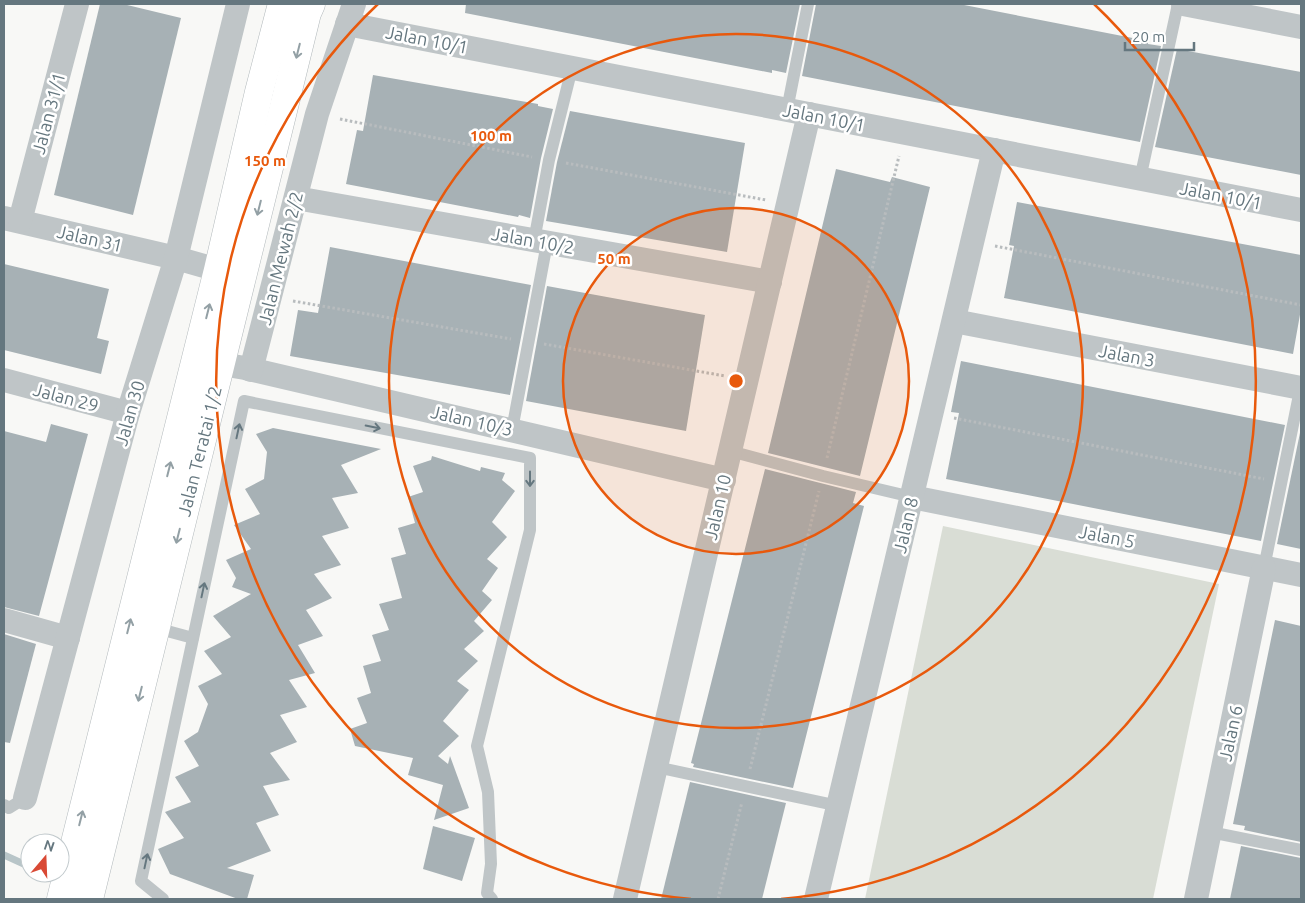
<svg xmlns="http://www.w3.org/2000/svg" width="1305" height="903" font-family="Ubuntu,sans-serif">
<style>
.green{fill:#d9ddd5}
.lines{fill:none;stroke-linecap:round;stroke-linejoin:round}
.stream{stroke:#b8c5c8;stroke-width:7}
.building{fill:#a7b1b5}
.secondary-casing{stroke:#b2b9bc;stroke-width:29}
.path{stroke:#b8bcbe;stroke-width:3;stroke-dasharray:2.5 2.5;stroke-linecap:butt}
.lane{stroke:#bfc5c7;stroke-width:12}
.street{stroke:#bfc5c7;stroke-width:24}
.secondary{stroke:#fff;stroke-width:28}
.oneway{stroke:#93a0a5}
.oneway2{stroke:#65777f}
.ring{fill:none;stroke:#e8590c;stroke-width:2.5}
.labels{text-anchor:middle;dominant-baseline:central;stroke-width:5;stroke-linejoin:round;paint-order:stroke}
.street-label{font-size:18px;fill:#65777f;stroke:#fff}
.centre{fill:#e8590c;stroke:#fff;stroke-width:2.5}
.ring-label{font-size:15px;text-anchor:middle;font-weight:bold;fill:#e8590c;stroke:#fff;stroke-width:5;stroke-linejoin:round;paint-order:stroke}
</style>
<rect width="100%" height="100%" fill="#f8f8f6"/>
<!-- green -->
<path class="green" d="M943 526 1219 584 1153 899H865Z"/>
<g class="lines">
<!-- stream -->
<path class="stream" d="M4 855 26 865"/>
</g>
<!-- building -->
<g class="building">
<path d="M100 4H123L181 18 133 215 54 195Z"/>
<path d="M466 4H800L786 73 772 70V73L465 13Z"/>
<path d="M816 4H959L1148 41V44L1161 46 1140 142 802 76Z"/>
<path d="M1177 49 1301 72V175L1155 147Z"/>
<path d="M373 75 538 104V106L553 109 541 158 530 218 519 215 518 217 346 184 357 130 363 131Z"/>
<path d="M570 111 745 143 727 252 546 221 557 162Z"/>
<path d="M836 169 890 182 892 177 930 187 860 476 768 453Z"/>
<path d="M1017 202 1301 255V309L1293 354 1004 298 1014 246 1009 245Z"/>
<path d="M330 247 531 285 510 395 290 356 298 310 318 313Z"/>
<path d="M4 264 109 289 97 338 109 341 101 374 4 350Z"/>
<path d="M547 286 705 315 686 431 526 401Z"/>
<path d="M961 361 1285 425 1261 541 946 479 959 413 951 412Z"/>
<path d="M51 424 88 434 39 616 4 607V431L46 442Z"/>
<path d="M273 428 381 449 341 465 358 493 332 498 349 528 322 536 341 565 314 574 332 598 306 610 323 636 298 645 315 673 289 680 307 707 280 715 297 742 270 753 290 780 263 786 279 815 256 823 271 851 227 868 254 875 247 899H238L170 874 158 849 184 838 165 812 191 802 175 777 199 766 184 741 198 732 208 704 198 686 222 674 204 651 231 637 213 616 251 594 232 587 236 578 226 560 251 549 234 525 260 514 245 489 264 479 267 452 256 434Z"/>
<path d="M1301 428V549L1277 544Z"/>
<path d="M432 456 480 471 481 467 505 473 502 480 515 491 492 522 507 537 487 559 498 568 482 591 492 600 474 621 484 631 464 649 478 661 457 681 469 690 443 721 459 736 438 756 448 764 450 756 469 808 434 820 443 785 408 775 413 758 355 746 350 729 367 723 357 698 371 693 363 666 381 661 372 635 389 630 379 604 402 598 391 558 406 554 398 528 415 523 408 497 423 492 413 466 431 460Z"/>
<path d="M765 469 856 492 853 503 864 506 793 788 693 767 694 764 691 763Z"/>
<path d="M1275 620 1301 626V842L1244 830 1245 826 1233 824Z"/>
<path d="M4 634 36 644 10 743 4 742Z"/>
<path d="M690 782 786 803 762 899H661Z"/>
<path d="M433 826 475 838 462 881 423 869Z"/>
<path d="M1241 846 1301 858V899H1230Z"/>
</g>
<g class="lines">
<defs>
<g id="secondary">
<path d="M61 899 218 270 259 92 282 4"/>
<path d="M89 899 307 13 311 4"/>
</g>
</defs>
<!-- secondary casing -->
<use href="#secondary" class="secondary-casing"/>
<!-- path -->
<g class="path">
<path d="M340 119 532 157"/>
<path d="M566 163 766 200"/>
<path d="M995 246 1301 305"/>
<path d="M293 301 511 339"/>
<path d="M544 344 725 376"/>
<path d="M954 418 1264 479"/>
<path d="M827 458 899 156"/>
<path d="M750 769 819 491"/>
<path d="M718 899 742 802"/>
</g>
<!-- lane -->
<g class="lane">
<path d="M787 110 808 4"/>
<path d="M1140 179 1178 4"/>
<path d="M534 241 549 160 572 68"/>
<path d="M512 430 547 243"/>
<path d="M730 451 823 476 912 497"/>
<path d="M1264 568 1301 385"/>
<path d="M156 628 193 638"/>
<path d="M656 767 839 806"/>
<path d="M4 805 9 808 25 798"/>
<path d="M1210 832 1301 850"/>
<path d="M163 899 141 881 244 401 530 458V530L477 746 488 792 491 864 487 893 492 899"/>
</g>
<!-- street -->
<g class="street">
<path d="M1183 4 1301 27"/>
<path d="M347 24 1301 210"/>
<path d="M296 198 770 282"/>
<path d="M4 218 176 258 218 270"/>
<path d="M20 221 77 4"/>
<path d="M954 321 1301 388"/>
<path d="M221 364 245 368 724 480"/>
<path d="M251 370 317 114 354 4"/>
<path d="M4 380 128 413"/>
<path d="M912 497 1301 575"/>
<path d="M4 620 68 638"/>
<path d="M25 798 128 413 176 258 238 4"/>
<path d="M625 899 809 114"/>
<path d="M816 899 994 150"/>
<path d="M1196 899 1264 568"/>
</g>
<!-- secondary -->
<use href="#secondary" class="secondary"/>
</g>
<!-- one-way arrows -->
<defs><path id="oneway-shaft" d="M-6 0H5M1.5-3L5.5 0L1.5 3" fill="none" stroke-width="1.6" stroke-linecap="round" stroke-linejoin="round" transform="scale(1.25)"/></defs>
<g class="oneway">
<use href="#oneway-shaft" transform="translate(298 51) rotate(104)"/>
<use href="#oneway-shaft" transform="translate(259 208) rotate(104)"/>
<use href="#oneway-shaft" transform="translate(208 311) rotate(-76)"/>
<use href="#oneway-shaft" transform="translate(169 469) rotate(-76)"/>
<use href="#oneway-shaft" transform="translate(178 536) rotate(104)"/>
<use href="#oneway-shaft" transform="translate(129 626) rotate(-76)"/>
<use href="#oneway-shaft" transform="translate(140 694) rotate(104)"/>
<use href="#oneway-shaft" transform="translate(81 818) rotate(-76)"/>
</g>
<g class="oneway2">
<use href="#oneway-shaft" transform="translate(373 427) rotate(11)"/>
<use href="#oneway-shaft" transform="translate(238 431) rotate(-78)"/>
<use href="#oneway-shaft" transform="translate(530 479) rotate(90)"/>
<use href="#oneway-shaft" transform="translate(203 590) rotate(-78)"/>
<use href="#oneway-shaft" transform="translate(146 861) rotate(-78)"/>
</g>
<!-- distance rings -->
<circle cx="736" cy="381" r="173" fill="#e8590c" fill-opacity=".12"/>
<g class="ring">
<circle cx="736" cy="381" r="173"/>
<circle cx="736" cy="381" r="347"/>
<path d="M691 899A520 520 0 0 1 378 4M1094 4A520 520 0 0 1 781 899"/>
</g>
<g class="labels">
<!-- street labels -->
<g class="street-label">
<text transform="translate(427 39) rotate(11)">Jalan 10/1</text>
<text transform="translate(48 113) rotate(-75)">Jalan 31/1</text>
<text transform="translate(824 117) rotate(11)">Jalan 10/1</text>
<text transform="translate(1221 195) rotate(11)">Jalan 10/1</text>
<text transform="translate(90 238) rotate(13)">Jalan 31</text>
<text transform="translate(533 240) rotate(10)">Jalan 10/2</text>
<text transform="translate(280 258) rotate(-76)">Jalan Mewah 2/2</text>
<text transform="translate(1127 355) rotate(11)">Jalan 3</text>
<text transform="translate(66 397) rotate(15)">Jalan 29</text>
<text transform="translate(129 413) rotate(-74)">Jalan 30</text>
<text transform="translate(472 420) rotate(13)">Jalan 10/3</text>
<text transform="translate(199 451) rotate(-76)">Jalan Teratai 1/2</text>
<text transform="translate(717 507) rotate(-77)">Jalan 10</text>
<text transform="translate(905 525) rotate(-77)">Jalan 8</text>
<text transform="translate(1107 536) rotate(11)">Jalan 5</text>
<text transform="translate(1230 733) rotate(-78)">Jalan 6</text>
</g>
</g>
<circle cx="736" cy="381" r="8" class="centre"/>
<g class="ring-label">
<text x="491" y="141">100 m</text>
<text x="265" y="166">150 m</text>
<text x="614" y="264">50 m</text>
</g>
<!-- border -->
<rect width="1305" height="903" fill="none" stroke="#65777f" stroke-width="10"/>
<!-- north arrow -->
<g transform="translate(45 858) rotate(19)"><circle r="24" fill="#ffffff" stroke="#c1c9cc"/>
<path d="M0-4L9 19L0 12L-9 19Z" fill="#d94935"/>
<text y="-8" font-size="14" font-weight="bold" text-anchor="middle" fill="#65777f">N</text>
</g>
<!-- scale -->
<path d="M1125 42v8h69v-8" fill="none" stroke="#65777f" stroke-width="2.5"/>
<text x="1132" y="42" font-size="15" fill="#65777f" stroke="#ffffff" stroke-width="4" paint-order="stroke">20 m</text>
</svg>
